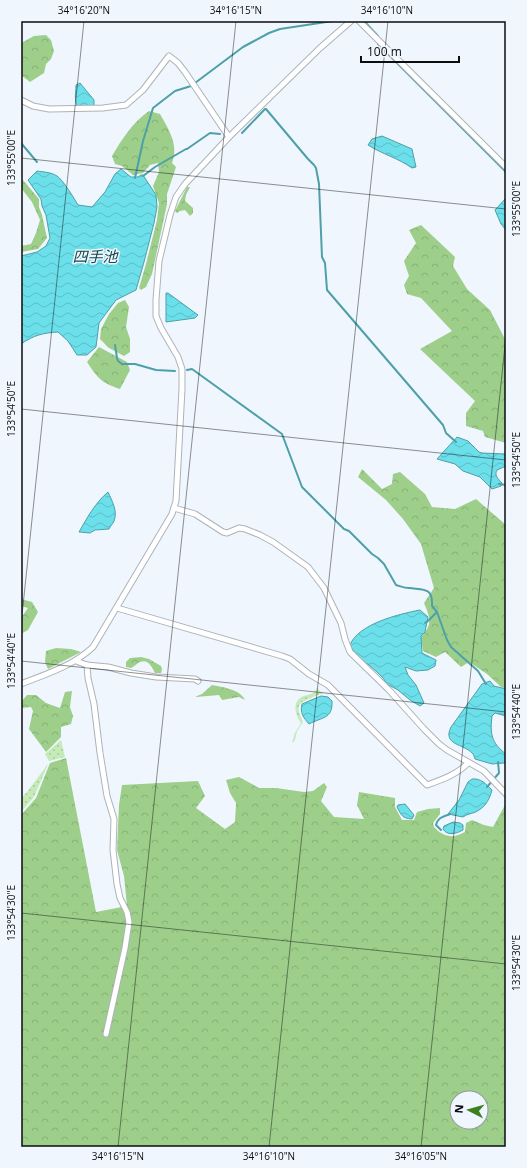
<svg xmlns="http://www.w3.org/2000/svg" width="527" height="1168" font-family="'Open Sans','Noto Sans JP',sans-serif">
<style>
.grass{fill:url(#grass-dots)}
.forest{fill:url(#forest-crowns);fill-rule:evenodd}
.water{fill:url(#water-waves);stroke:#4ea0a8}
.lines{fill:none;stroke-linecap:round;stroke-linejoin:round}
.stream{stroke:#4ea0a8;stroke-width:2}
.minor-casing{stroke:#adb3b9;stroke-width:7}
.minor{stroke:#fff;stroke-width:5}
.ticks{fill:none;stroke:#0b0d0f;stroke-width:1;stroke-opacity:0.45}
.labels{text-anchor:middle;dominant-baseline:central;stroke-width:3;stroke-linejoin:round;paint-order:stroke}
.water-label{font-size:15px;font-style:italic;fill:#12474b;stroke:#f0f6fd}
.neatline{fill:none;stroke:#0b0d0f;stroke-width:1.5}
.ticks-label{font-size:10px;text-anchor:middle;fill:#0b0d0f}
</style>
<defs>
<pattern id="grass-dots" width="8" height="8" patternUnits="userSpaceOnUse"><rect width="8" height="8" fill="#c5ebb8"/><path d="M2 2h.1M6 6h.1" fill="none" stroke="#a8c89d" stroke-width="1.8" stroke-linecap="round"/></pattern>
<pattern id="forest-crowns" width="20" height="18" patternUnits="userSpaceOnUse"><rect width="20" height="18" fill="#9dcf8b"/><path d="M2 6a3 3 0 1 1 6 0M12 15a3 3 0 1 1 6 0" fill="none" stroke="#86b177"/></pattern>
<pattern id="water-waves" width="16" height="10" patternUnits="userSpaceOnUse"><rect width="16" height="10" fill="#6bdfea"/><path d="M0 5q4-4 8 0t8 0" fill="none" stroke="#5bbec8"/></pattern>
</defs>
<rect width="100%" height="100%" fill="#f0f6fd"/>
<!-- grass -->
<g class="grass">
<path d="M317 688 323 694C319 694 315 696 311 698 295 704 297 708 303 722L297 731 295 740 292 743 295 733 301 723C297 717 292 705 299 699 305 693 312 698 317 688Z"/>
<path d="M61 740 65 757 49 761 45 754Z"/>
<path d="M48 764 34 797 21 812V798L27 792Z"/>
</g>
<!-- forest -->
<g class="forest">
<path d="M46 35 51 40 54 51 51 59 46 64 44 73 30 82 21 75V43L34 36Z"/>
<path d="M149 111 160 114C169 130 179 145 172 163L176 167 167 194V204L152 274 146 287 141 290 139 288 146 264 157 220 159 203 153 186 159 172 158 163 150 165 143 173 133 175 122 166 115 164 112 156C122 139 133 122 149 111Z"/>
<path d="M23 180 39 199V207L42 215 47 238 38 249 21 252V246L31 244 36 233 40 220 32 202 21 188V182Z"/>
<path d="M187 187H190L186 195 185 201 193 208V213L190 216 185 210 180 211 177 213 175 211Z"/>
<path d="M421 225 455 257 453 266 467 289 490 310 506 341V443L485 437 483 431 466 426V413L475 401 420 349 452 331 421 298 407 294 404 285 409 276 404 261 416 243 409 230Z"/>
<path d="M125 300 129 307 126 327 130 339V352L124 356 109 348 100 339 101 329 109 314 118 303Z"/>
<path d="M99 347 127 362 130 370 120 389C102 383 98 379 87 362Z"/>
<path d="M362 469 382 489 392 484 393 474 400 472 425 494 432 507 455 509 476 499 506 525V688L501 687 487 674 469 662 461 667 445 652 436 657 423 651 421 637C433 625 430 617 424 603L434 588 421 544 403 519 386 500 358 477Z"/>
<path d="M21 599 32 602 38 612 28 630 21 634V618L28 608 21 606Z"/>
<path d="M56 648 71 649 81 652 48 669 45 662 46 651Z"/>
<path d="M141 657 149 659 161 666 162 669 161 673H155C152 667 148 659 140 662 137 663 134 667 131 668L126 667V662L130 658Z"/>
<path d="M212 685C222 687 240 689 245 700L239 697 222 700 219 695 196 697 197 696 202 694Z"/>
<path d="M72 691 70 707 73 716 71 724 61 727V737L46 752 29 729 33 711 31 707 22 708 21 702 27 695H36L46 703 60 708 65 692Z"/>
<path d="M66 758 96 912 127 906 124 876 117 850 119 805 122 785 198 781 205 796 196 808 225 829 235 822 236 803 230 793 226 780 239 777 259 788H276L304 792 313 791 324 783 327 787 321 801 334 817 364 819 357 805 359 792 395 798V807L402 820H414L417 812 428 809 440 808V814L433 823 434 827C443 837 453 839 465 832L466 823 472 820 484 825 493 827 505 805 506 806V850L505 854V859L506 860V1147H21V815L36 798 50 763ZM457 1098H481V1122H457Z"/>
</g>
<!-- water -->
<g class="water">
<path d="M80 83 94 100V106H77C74 95 76 95 76 85Z"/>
<path d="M382 136 412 149 416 167 412 168C398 158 382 154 368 145L372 139Z"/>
<path d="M121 169 131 177H138L141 175H143L156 195 157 207 154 223 144 262 136 290 116 300 99 323 96 347 87 355H77L68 341 58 332C43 333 34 335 21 344V256L37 252 46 246 50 238 46 215 42 206 41 199 28 180 37 171C43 172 51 172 57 176 63 180 74 198 78 205L92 207 105 192 115 174Z"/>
<path d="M506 198V230L501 224 495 210Z"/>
<path d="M166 293H168L198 315 195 318 166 322Z"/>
<path d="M457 437 468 441 479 452 482 453 506 454V466L497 470C494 475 498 479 502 483L501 486 492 489 480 477 463 471 455 464 437 459Z"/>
<path d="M108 492C112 501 118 511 114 521 113 524 110 526 109 529L95 530 90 533 79 532C87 518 95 503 108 492Z"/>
<path d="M420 610 428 617 425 632 421 636 422 653 436 660 435 666 428 670 416 671 405 667 408 675 416 685 424 703 420 706 410 700 398 690 387 684 383 678 377 672 368 664 364 663 356 655 350 645C358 624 399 614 420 610Z"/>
<path d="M490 681 494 686 506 689V716L495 713 492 716C490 733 491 743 506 754V761L504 763 492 764 475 759C474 757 474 754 472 753 464 744 442 745 451 727L482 684Z"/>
<path d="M321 696 328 697 332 701C333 719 322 717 309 724 303 717 300 713 302 704Z"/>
<path d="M472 779C481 778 486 784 492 790 490 798 486 806 479 810 474 814 468 813 463 817L448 814 459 800 468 782Z"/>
<path d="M405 804 414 815 412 819C402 818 402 816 397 807L398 805Z"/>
<path d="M453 822 460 823 463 825V830C456 834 447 836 443 829L444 826Z"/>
</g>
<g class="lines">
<!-- stream -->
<g class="stream">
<path d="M364 21 378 36"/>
<path d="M378 44 506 172"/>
<path d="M242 133 265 109H266L308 159 314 165 316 168 319 184 322 257 325 263 327 290 443 425 446 433 456 442"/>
<path d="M21 143 37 162"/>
<path d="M143 176 155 167 186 149H187L210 133 220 134"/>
<path d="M135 178 143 141 153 108 175 91 191 86 243 47 269 33 280 29 333 21"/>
<path d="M115 345 117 358 118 361 122 364H135L156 370 175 371"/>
<path d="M187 370 192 369 282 434 302 487 344 529 349 531 372 554 378 558 384 564 396 585C400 586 404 588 409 588 424 590 433 587 432 606L437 612 428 621 425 623"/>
<path d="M499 484 506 485"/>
<path d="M437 612 447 640 451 647 478 671 486 684"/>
<path d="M487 787 499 773 498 762"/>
<path d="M441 830 436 825C438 817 443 817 450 814"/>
</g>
<defs>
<g id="minor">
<path d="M359 21 506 167"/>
<path d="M21 100 33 106 49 109 103 108 126 105 143 90 169 56 178 63 185 72 229 137"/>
<path d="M174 508 195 514 223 532 227 533 239 528 245 529 260 535 273 542 308 567 324 588 341 623 345 639 350 652 389 690 424 729 439 744 447 750 484 771 506 794"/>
<path d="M117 608 282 656 290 659 309 674 328 685 427 785C441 780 458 774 468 763"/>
<path d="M76 661 87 665 108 667 131 673 156 677 195 679 198 681"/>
<path d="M87 665 88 678 94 704 100 753 107 796 114 819 113 850 117 884 120 898 127 912 129 922 125 948 106 1034"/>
<path d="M21 684C46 674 73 666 93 647L172 514 176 501 182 389V369L178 357 161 328 156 316V300L159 261 170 215 176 197 185 184 229 137 320 48 351 21"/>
</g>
</defs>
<!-- minor casing -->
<use href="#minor" class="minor-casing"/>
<!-- minor -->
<use href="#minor" class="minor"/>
</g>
<!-- ticks -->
<path class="ticks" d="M21 158 506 209M21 409 506 460M21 625 84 21M21 661 506 712M21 913 506 964M118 1147 236 21M269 1147 388 21M421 1147 506 336"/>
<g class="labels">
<!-- water labels -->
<g class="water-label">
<text x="95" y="256">四手池</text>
</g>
</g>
<!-- border -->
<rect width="527" height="1168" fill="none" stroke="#f0f6fd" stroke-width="44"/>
<!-- north arrow -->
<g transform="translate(469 1110) rotate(276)"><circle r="19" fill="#f0f6fd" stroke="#94999e"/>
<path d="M0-3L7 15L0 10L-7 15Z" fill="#3c8022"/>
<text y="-6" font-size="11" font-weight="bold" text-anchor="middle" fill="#0b0d0f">N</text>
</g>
<!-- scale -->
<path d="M361 56v6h98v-6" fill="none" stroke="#0b0d0f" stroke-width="2"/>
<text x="367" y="56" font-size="12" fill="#0b0d0f" stroke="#f0f6fd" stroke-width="3" paint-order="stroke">100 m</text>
<rect x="22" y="22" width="483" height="1124" class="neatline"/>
<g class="ticks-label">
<text x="84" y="14">34°16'20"N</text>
<text x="236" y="14">34°16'15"N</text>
<text x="387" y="14">34°16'10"N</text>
<text transform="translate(11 158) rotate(-90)" y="4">133°55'00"E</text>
<text transform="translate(516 209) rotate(-90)" y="4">133°55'00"E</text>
<text transform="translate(11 409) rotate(-90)" y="4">133°54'50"E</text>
<text transform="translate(516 460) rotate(-90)" y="4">133°54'50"E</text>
<text transform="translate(11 661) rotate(-90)" y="4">133°54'40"E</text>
<text transform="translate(516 712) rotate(-90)" y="4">133°54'40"E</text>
<text transform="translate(11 913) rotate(-90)" y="4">133°54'30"E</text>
<text transform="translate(516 963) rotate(-90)" y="4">133°54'30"E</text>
<text x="118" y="1160">34°16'15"N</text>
<text x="269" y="1160">34°16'10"N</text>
<text x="421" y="1160">34°16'05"N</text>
</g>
</svg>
